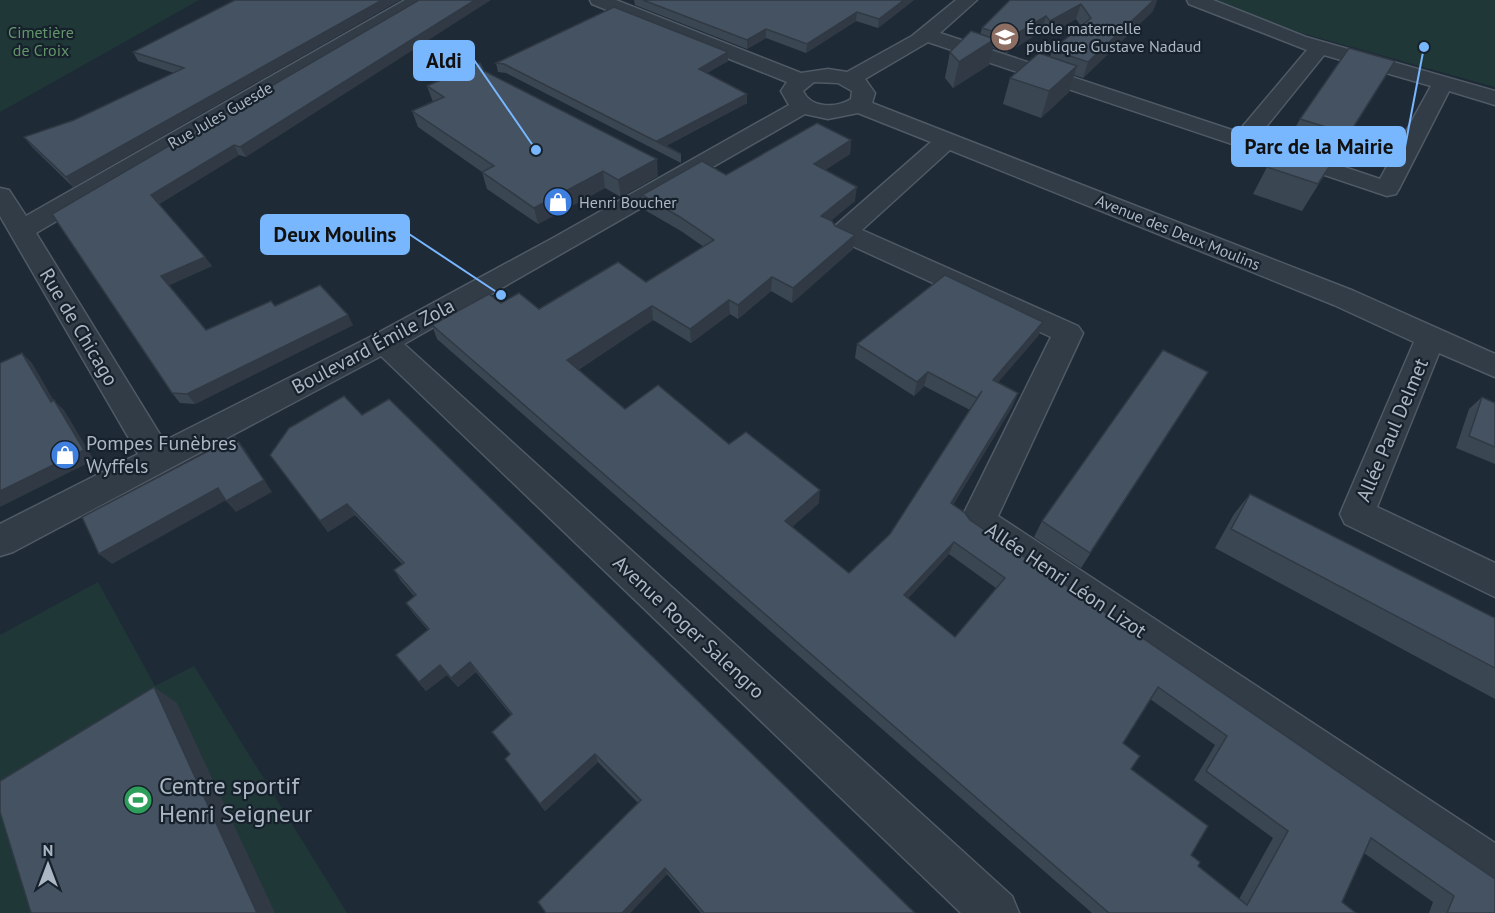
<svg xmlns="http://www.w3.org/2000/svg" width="1495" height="913" font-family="'PT Sans',sans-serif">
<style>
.green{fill:#203738}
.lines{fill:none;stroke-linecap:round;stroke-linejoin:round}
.minor-casing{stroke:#4f5a66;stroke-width:3}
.minor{fill:#323c47;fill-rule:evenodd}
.wall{fill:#3a4753;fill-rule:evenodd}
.shaded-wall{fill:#303944}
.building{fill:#445261;stroke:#303944;stroke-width:1.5;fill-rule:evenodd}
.labels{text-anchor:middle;stroke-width:4.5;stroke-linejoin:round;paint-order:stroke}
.far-poi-label{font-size:16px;fill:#abb7c5;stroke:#17212b;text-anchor:start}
.far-park-label{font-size:16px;fill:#62956a;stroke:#17212b}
.far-street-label{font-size:16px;fill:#abb7c5;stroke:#17212b}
.street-label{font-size:20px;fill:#abb7c5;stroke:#17212b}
.poi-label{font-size:20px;fill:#abb7c5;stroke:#17212b;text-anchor:start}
.near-poi-label{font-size:24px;fill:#abb7c5;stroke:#17212b;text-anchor:start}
.leader{fill:none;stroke:#78b6fd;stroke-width:2}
.callout-dot{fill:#78b6fd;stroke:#17212b;stroke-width:2}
.callout{fill:#78b6fd;stroke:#78b6fd;stroke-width:2}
.callout-label{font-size:21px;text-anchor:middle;font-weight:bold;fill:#111}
</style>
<rect width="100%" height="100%" fill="#1e2b37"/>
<!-- green -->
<g class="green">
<path d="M0,0H199L0,112Z"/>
<path d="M1212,0H1495V87L1298,32Z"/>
<path d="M98,582L155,686L194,666L347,913H0V635Z"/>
</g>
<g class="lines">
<!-- minor casing -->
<g class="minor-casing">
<path id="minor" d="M405,0H428L426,4L36,233L164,441L374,335L553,238L789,105L781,91L787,82L592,4L590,0H616L801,73L828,69L847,72L912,36L956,0H977L940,33L1238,132L1307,50L1189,4L1187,0H1213L1306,37L1495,91V105L1449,91L1399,189L1396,194L1387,196L928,42L865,79L875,93L872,103L1354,291L1495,354V377L1439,353L1377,507L1495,563V597L1345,524L1340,514L1414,342L1334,305L950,150L862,230L1078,326L1083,333L998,516L1495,843V893L1479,886L966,531L960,521L1051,337L835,238L831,232L835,226L931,142L858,113L828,119L805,114L404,344L1012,896L1019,913H961L381,356L13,552L0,556V524L138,454L0,216V188L9,190L26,216ZM1324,55L1431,86L1380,179L1257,138ZM814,82L838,83L852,91L851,99C837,108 811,109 803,91Z"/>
</g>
<!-- minor -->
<use href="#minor" class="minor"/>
</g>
<!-- wall -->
<g class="wall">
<path d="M235,0H400L73,187L32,147L24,137L74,120L174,73L138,61L133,52Z"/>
<path d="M419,0L246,157L239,155L159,204L212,266L169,285L206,330L275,306L353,325L195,404L180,403L172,393L52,214Z"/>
<path d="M634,0H914L878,28L856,21L806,53L766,38L747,49L635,5Z"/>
<path d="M1010,0H1157L1153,11L1083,78L1074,75L1069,92L1041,118L1003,104L1010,78L1050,57L1052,50L1081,26L1076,19L1046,36L1042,31L1007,53L993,48L989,65L953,88L945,78L950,52L980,35L982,28Z"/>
<path d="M728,61L707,73L747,103L666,146L681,154V163L506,73L498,72L496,63Z"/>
<path d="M1395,61L1302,211L1253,194L1267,167L1291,135L1300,119Z"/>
<path d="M484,71L658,176L621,197L605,188L538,224L487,189L482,172L418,127L412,111L433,102L427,86Z"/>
<path d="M851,140L850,154L825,170L855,201L831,220L853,249L792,303L771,291L738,319L730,314L691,343L653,320L578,370L625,409L729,444L819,503L792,527L849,573L890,534L970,410L924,386L914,396L855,358L857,344L1043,322L1038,336L998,382L1018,393L1012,407L953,505L970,520L1495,913H1429L1433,902L1364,853L1342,902L1356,913H1092L437,339L432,325L501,303L539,309L646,282L704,247L681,231L643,209L642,195L726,175ZM949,554L996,588L955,637L908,598ZM1150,699L1215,745L1194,780L1273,838L1239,899L1198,866L1131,769L1123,743Z"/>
<path d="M1208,372L1081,568L1034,537L1042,521Z"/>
<path d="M1482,397L1495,403V464L1456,448L1469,409Z"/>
<path d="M362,415L915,913H701L667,874L630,913H546L638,803L598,762L545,811L505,759L510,755L492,732L511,715L476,672L458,687L447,675L426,691L396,655L428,630L413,613L406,603L414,596L401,581L394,570L402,564L355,515L328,532L270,455Z"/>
<path d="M1250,494L1495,618V699L1215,548L1234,514Z"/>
</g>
<!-- shaded-wall -->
<g class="shaded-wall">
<path d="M382,0H400L73,187L66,177Z"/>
<path d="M475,0H491L246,157L240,147Z"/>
<path d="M904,0H914L878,28L879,19Z"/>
<path d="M1154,0H1157L1153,11L1083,78L1088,62Z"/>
<path d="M1081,4L1076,19L1046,36L1050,21Z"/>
<path d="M857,12L856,21L806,53L807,44Z"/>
<path d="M1046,16L1042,31L1007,53L1011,37Z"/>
<path d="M766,29V38L747,49V40Z"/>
<path d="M995,39L989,65L953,88L959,62Z"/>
<path d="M728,52V61L699,78V69Z"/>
<path d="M1077,66L1069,92L1041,118L1049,91Z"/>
<path d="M747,94V103L665,146L657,141Z"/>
<path d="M851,140L850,154L813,178L814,164Z"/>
<path d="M234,145L239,155L158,205L151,195Z"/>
<path d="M657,159L658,176L621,197L618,180Z"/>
<path d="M603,171L605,188L538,224L534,208Z"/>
<path d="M857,187L855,201L820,230L821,216Z"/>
<path d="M855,235L853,249L792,303L793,288Z"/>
<path d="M205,257L212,266L168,286L161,276Z"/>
<path d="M772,277L771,291L738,319V305Z"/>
<path d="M729,300L730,314L691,343L690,329Z"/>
<path d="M652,306L653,320L571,374L567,360Z"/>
<path d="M348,315L353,325L195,404L187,394Z"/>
<path d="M1043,322L1038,336L988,394L993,380Z"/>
<path d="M22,353L32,363L54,401L64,410L94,460L0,507V491L51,402Z"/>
<path d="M928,372L924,386L914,396L917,382Z"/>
<path d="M1018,393L1012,407L946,516L951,503Z"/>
<path d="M235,437L244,448L272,492L236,512L226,501Z"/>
<path d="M218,488L228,499L112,564L99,554Z"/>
<path d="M820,490L819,503L784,534L785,521Z"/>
<path d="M347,504L355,515L328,532L320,521Z"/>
<path d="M954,542L949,554L900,607L904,595Z"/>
<path d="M470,662L476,672L458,687L451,678Z"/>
<path d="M440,665L447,675L426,691L419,682Z"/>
<path d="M154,687L177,703L275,913H257Z"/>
<path d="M595,754L598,762L545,811L540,804Z"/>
<path d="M665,868L667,874L630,913H622Z"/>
</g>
<!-- building -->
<g class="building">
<path d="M235,0H382L66,177L24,137L74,120L184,68L133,52Z"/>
<path d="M419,0H475L240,147L234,145L151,195L205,257L161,276L206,330L271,301L275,306L320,285L348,315L187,394L172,393L52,214Z"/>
<path d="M643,0H904L879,19L857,12L807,44L766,29L747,40Z"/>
<path d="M1010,0H1154L1088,62L1052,50L1091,18L1081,4L1050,21L1046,16L1011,37L982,28Z"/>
<path d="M614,7L728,52L699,69L747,94L657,141L681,154L504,64L496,63Z"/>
<path d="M971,31L995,39L959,62L950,52Z"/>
<path d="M1349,48L1395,61L1349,134L1300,119Z"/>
<path d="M1039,53L1077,66L1049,91L1010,78Z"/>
<path d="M480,63L484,71L657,159L618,180L603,171L534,208L482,172L494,166L412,111L444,97L427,86Z"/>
<path d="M817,123L851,140L814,164L857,187L821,216L832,221L835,226L855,235L793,288L772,277L738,305L729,300L690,329L652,306L567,360L625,409L658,385L729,444L746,432L820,490L785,521L849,573L890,534L982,391L977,398L928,372L917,382L857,344L945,275L1043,322L993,380L1018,393L951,503L965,513L970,520L1495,879V913H1447L1454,896L1371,838L1342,902L1356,913H1109L432,325L489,294L501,303L519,293L539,309L618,262L646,282L714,240L680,217L642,195L702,161L726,175ZM954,542L1005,578L955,637L904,595ZM1158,687L1227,736L1206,771L1288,831L1247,905L1198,866L1200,862L1191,855L1208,826L1131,769L1140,756L1123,743Z"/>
<path d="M1290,134L1340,150L1318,184L1267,167Z"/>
<path d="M1163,350L1208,372L1090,553L1042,521Z"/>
<path d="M22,353L51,402L54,400L84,450L0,491V363Z"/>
<path d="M344,396L362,415L389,399L915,913H704L665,868L622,913H546L538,902L641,800L595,754L540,804L505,759L510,754L492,732L512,714L470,662L451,678L440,665L419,682L396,655L429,629L406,603L416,595L394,570L404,563L347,504L320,521L270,455L289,428Z"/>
<path d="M1482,397L1495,403V447L1469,436Z"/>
<path d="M235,437L264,480L226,501L218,488L99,554L82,517Z"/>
<path d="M1250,494L1495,618V668L1231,529Z"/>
<path d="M154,687L257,913H31L0,812V781Z"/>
</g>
<!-- icons -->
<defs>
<g id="school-disc" transform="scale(1.5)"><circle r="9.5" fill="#8d6e63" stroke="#17212b"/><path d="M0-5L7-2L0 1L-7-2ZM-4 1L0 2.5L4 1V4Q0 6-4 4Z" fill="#fff"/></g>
<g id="shop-disc" transform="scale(1.5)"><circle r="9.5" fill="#3f7fe0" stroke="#17212b"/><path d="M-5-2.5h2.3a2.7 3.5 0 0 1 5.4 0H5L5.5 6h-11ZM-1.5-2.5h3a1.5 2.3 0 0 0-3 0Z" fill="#fff"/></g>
<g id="stadium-disc" transform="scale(1.5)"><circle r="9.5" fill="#2e9e5b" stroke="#17212b"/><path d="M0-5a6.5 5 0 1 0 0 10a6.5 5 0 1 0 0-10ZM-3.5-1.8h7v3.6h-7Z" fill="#fff"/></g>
</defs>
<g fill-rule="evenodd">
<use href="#school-disc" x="1005" y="37"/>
<use href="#shop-disc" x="558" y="202"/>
<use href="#shop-disc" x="65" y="455"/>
<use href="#stadium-disc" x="138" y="800"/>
</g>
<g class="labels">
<!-- far-poi labels -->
<g class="far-poi-label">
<text x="1026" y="34">École maternelle<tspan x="1026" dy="18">publique Gustave Nadaud</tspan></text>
<text x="579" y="208">Henri Boucher</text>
</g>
<!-- far-park labels -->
<g class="far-park-label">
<text x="41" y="38">Cimetière<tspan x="41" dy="18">de Croix</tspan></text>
</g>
<!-- far-street labels -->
<g class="far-street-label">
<text transform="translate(220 115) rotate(-30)" y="6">Rue Jules Guesde</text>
<text transform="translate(1178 232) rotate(22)" y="6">Avenue des Deux Moulins</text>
</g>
<!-- street labels -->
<g class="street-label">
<text transform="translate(79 327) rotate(59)" y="7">Rue de Chicago</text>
<text transform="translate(373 346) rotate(-28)" y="7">Boulevard Émile Zola</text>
<text transform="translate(1392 430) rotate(-67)" y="7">Allée Paul Delmet</text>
<text transform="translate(1066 580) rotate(34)" y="7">Allée Henri Léon Lizot</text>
<text transform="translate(689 627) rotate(43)" y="7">Avenue Roger Salengro</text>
</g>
<!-- poi labels -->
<g class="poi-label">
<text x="86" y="450">Pompes Funèbres<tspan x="86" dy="23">Wyffels</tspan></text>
</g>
<!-- near-poi labels -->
<g class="near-poi-label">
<text x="159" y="794">Centre sportif<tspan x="159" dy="28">Henri Seigneur</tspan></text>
</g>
</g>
<!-- callouts -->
<path class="leader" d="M536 150L474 60M1424 47L1405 147M501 295L409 234"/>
<g class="callout-dot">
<circle cx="536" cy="150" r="6"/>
<circle cx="1424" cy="47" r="6"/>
<circle cx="501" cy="295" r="6"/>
</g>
<g class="callout">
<rect x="414" y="41" width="60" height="39" rx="6"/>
<rect x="1232" y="127" width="173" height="39" rx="6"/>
<rect x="261" y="215" width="148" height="39" rx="6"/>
</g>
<g class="callout-label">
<text x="444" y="68">Aldi</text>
<text x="1319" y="154">Parc de la Mairie</text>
<text x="335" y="242">Deux Moulins</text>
</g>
<!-- north arrow -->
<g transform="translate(48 865)" stroke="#17212b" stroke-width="4.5" paint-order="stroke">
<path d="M0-4.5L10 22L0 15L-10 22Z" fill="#abb7c5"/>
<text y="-9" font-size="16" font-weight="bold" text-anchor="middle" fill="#abb7c5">N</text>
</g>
</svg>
